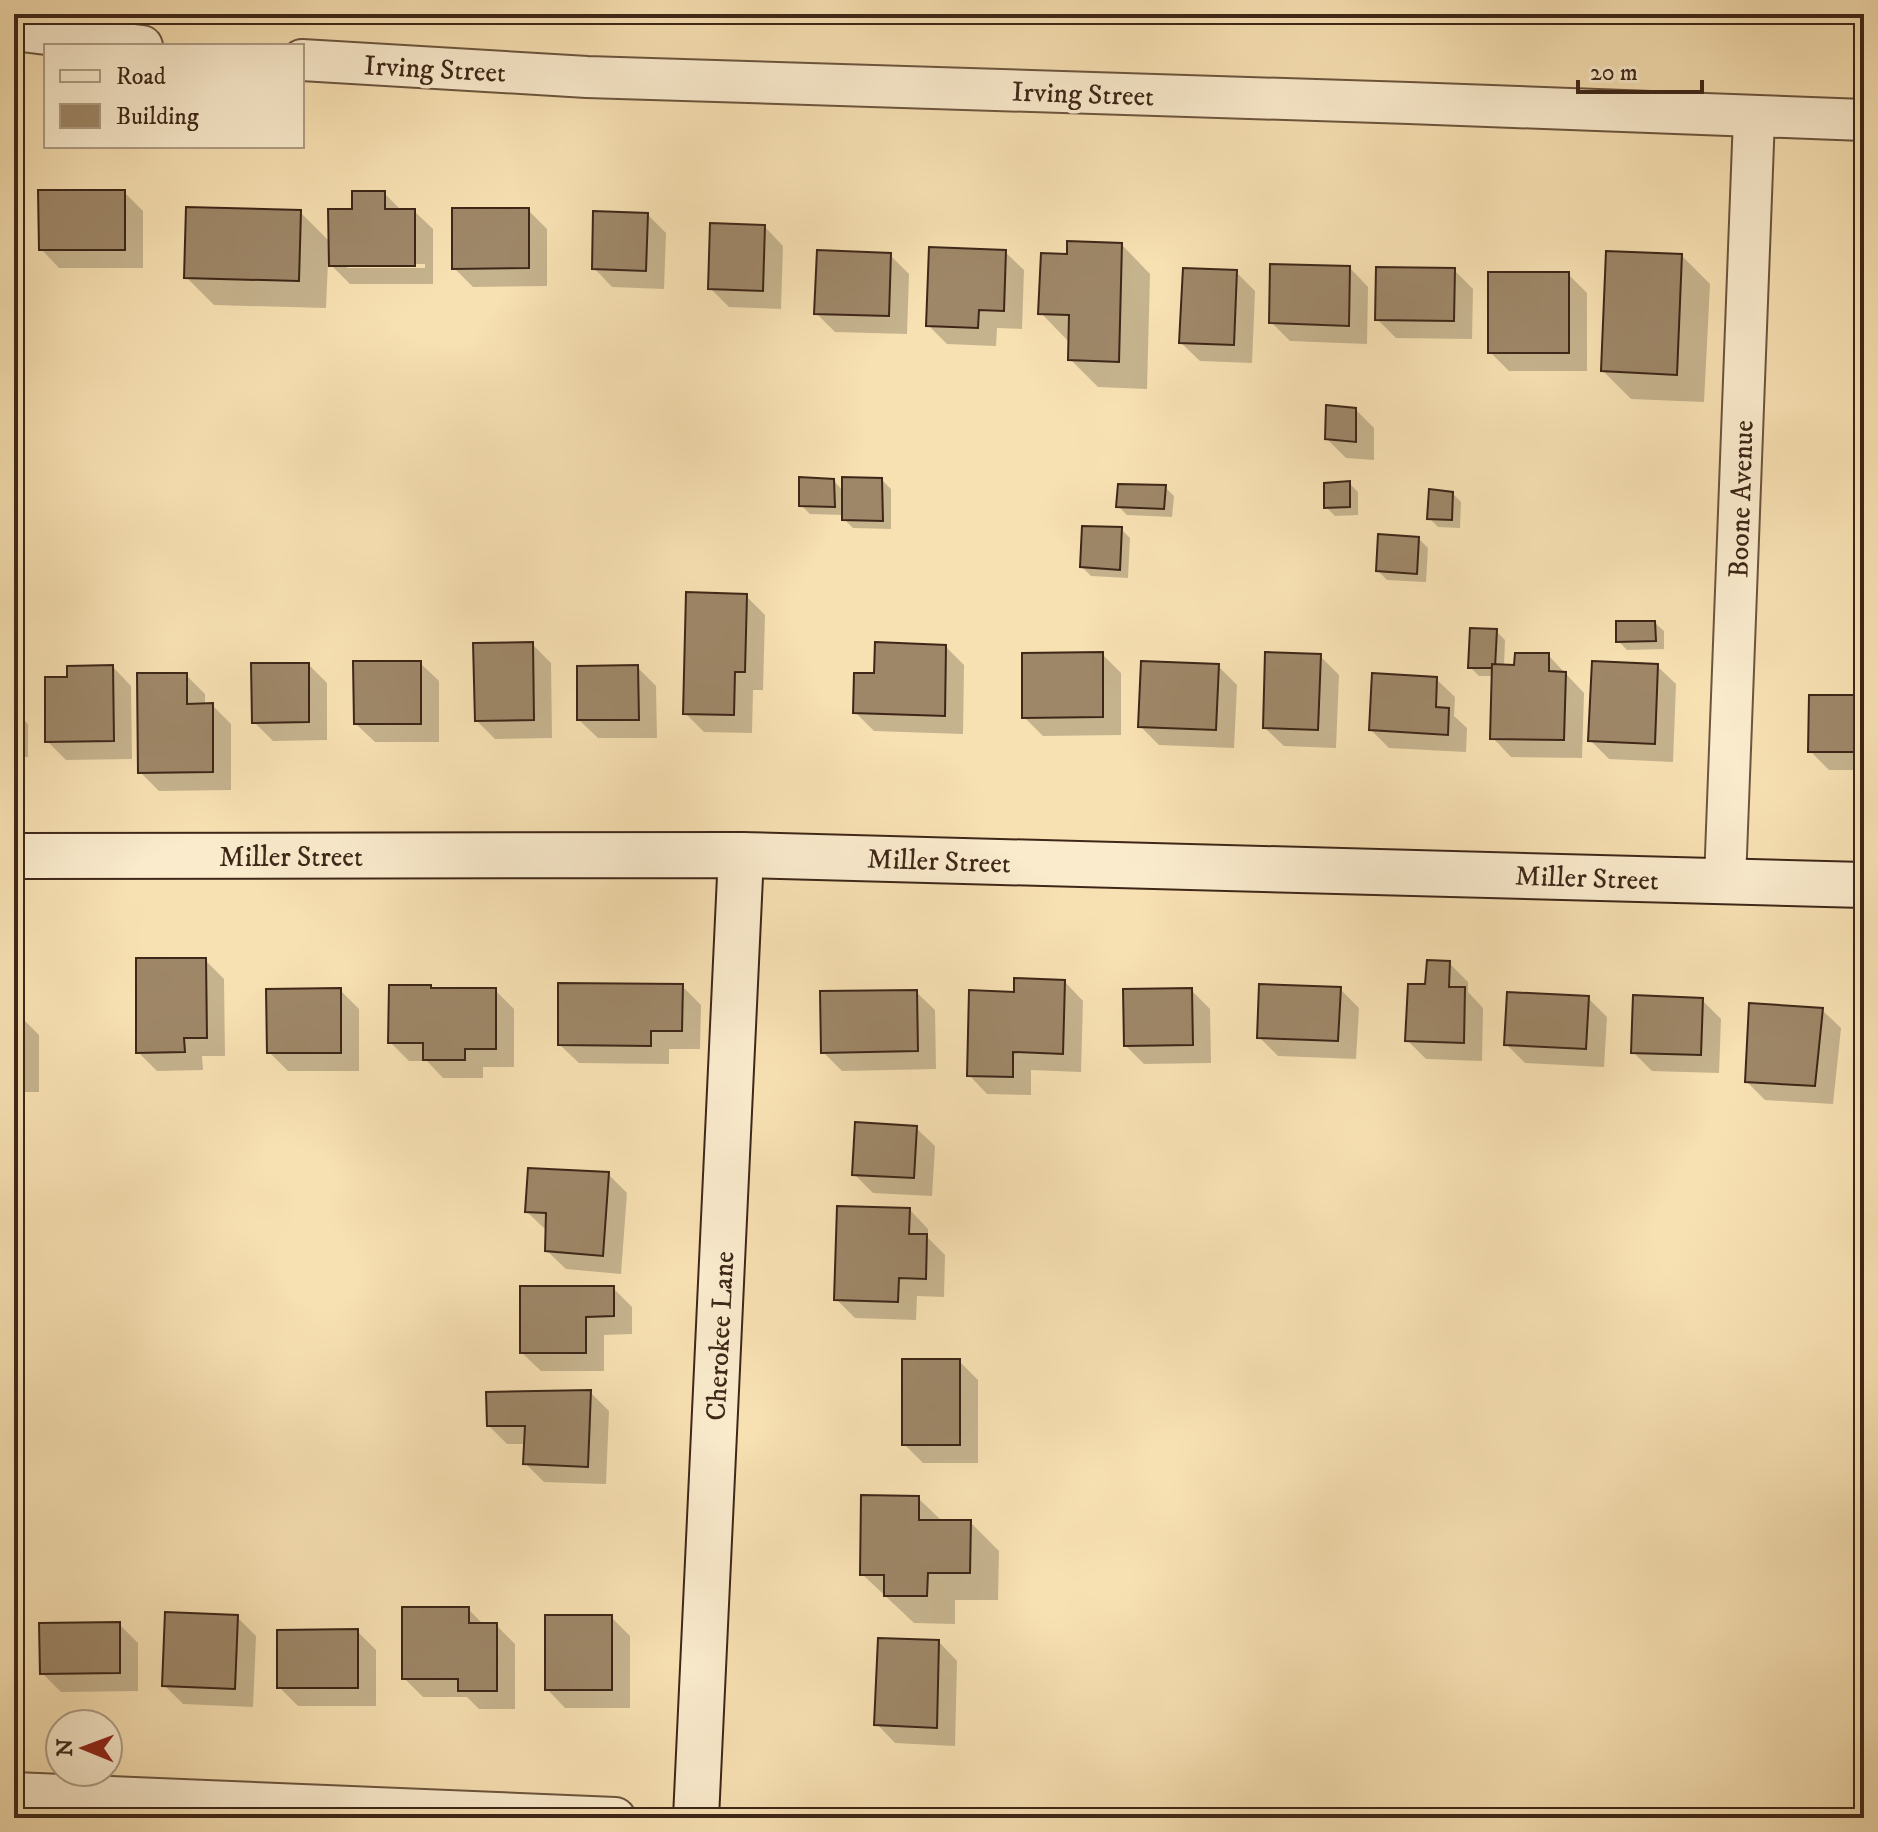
<svg xmlns="http://www.w3.org/2000/svg" width="1878" height="1832" font-family="'IM FELL DW Pica',serif">
<style>
.shadow{fill:#0003;fill-rule:evenodd}
.building{fill:#9e8768;stroke:#3e2718;stroke-width:2}
.lines{fill:none;stroke-linecap:round;stroke-linejoin:round}
.street-casing{stroke:#6c553e;stroke-width:44}
.secondary-casing{stroke:#3e2718;stroke-width:48}
.street{stroke:#faebcd;stroke-width:40}
.secondary{stroke:#faebcd;stroke-width:44}
.labels{text-anchor:middle;stroke-width:7;stroke-linejoin:round;paint-order:stroke}
.street-label{font-size:28px;fill:#3e2718;stroke:#faebcd}
</style>
<rect width="100%" height="100%" fill="#f7e0b2"/>
<filter id="stains"><feTurbulence type="fractalNoise" baseFrequency=".0025" numOctaves="4"/><feColorMatrix values="0 0 0 0 .2 0 0 0 0 .09 0 0 0 0 .02 0 0 0 .5 -.17"/></filter>
<radialGradient id="worn" r=".72"><stop offset=".6" stop-color="#630" stop-opacity="0"/><stop offset="1" stop-color="#630" stop-opacity=".3"/></radialGradient>
<!-- shadow -->
<g class="shadow">
<path d="M1540,14H1605H1568V22H1552Z"/>
<path d="M1622,14H1703V19L1626,18Z"/>
<path d="M124,192L143,211V268H59L41,249Z"/>
<path d="M384,193L402,211H414L433,229V284H350L328,262L326,308L214,305L186,277L300,212L331,243L354,211ZM347,264H425V268H347Z"/>
<path d="M528,210L547,229V286L473,287L454,268Z"/>
<path d="M648,215L666,233L664,289L612,287L594,268Z"/>
<path d="M765,227L783,246L781,309L729,307L710,288Z"/>
<path d="M1122,245L1150,274L1147,389L1098,387L1070,359L1069,342L1041,313L1069,256Z"/>
<path d="M1005,252L1024,270L1022,329L997,328L996,346L947,344L928,325Z"/>
<path d="M890,255L909,274L907,334L835,332L816,313Z"/>
<path d="M1682,256L1710,284L1704,402L1631,399L1603,371Z"/>
<path d="M1350,268L1368,287L1367,344L1290,341L1271,322Z"/>
<path d="M1454,270L1473,289L1472,339L1396,338L1377,319Z"/>
<path d="M1236,272L1255,291L1252,363L1200,361L1181,343Z"/>
<path d="M1568,274L1587,293V371H1509L1490,352Z"/>
<path d="M1355,409L1374,428V460L1346,458L1327,439Z"/>
<path d="M833,480L844,492L882,480L891,489V529L853,528L844,519V515L810,514L801,505Z"/>
<path d="M1349,483L1358,492V515L1335,516L1326,507Z"/>
<path d="M1165,487L1174,496L1172,517L1127,515L1118,506Z"/>
<path d="M1452,493L1461,502L1460,528L1438,527L1429,518Z"/>
<path d="M1121,529L1130,538L1128,578L1091,576L1082,567Z"/>
<path d="M1419,539L1428,548L1426,582L1387,580L1378,571Z"/>
<path d="M746,596L765,615L763,690H753L752,733L704,732L685,713Z"/>
<path d="M1655,623L1664,631V649L1627,650L1618,641Z"/>
<path d="M1496,631L1505,640L1504,666L1516,667L1548,655L1584,693L1582,758L1511,757L1493,738L1494,676H1479L1470,667Z"/>
<path d="M532,644L551,663L552,738L495,739L477,721Z"/>
<path d="M946,647L964,665L963,734L874,731L855,712L875,675Z"/>
<path d="M1102,654L1121,673V735L1043,736L1024,717Z"/>
<path d="M1320,656L1339,675L1336,748L1284,746L1265,728Z"/>
<path d="M420,663L439,681V742H375L356,724Z"/>
<path d="M309,665L327,683V740L273,741L254,722Z"/>
<path d="M1218,666L1237,685L1234,748L1159,745L1140,726Z"/>
<path d="M1657,666L1676,684L1673,762L1609,759L1590,740Z"/>
<path d="M113,667L131,686L132,759L66,760L47,741L69,679Z"/>
<path d="M637,667L656,686L657,738H598L579,720Z"/>
<path d="M186,675L205,694V705H212L231,724V790L159,791L140,772Z"/>
<path d="M1436,679L1455,697L1454,716L1467,728L1466,752L1389,748L1371,730Z"/>
<path d="M1864,697V770H1829L1810,751Z"/>
<path d="M14,710L28,724V757H14Z"/>
<path d="M205,960L224,979L225,1056H202L203,1070L157,1071L138,1052Z"/>
<path d="M1449,963L1468,982V992L1483,1008L1482,1061L1426,1059L1407,1040L1427,986Z"/>
<path d="M1065,982L1083,1001L1081,1072L1031,1070V1095L987,1094L969,1075L1015,994Z"/>
<path d="M682,986L701,1005L700,1049H669V1064L579,1063L560,1045Z"/>
<path d="M1340,989L1359,1008L1356,1059L1278,1056L1259,1037Z"/>
<path d="M340,990L359,1009V1071H288L269,1052Z"/>
<path d="M433,990H495L514,1009V1067H483V1078H443L427,1061H409L390,1042Z"/>
<path d="M1191,990L1210,1009L1211,1063L1144,1064L1126,1046Z"/>
<path d="M916,992L935,1010L936,1069L842,1071L823,1052Z"/>
<path d="M1588,998L1607,1017L1604,1067L1525,1063L1506,1044Z"/>
<path d="M1702,1000L1721,1019L1719,1073L1652,1071L1633,1052Z"/>
<path d="M1822,1010L1841,1028L1833,1104L1765,1100L1747,1082Z"/>
<path d="M14,1016H20L39,1035V1092H14Z"/>
<path d="M916,1128L935,1146L932,1196L873,1193L854,1174Z"/>
<path d="M608,1174L627,1193L621,1274L566,1269L547,1251L546,1230L527,1212Z"/>
<path d="M910,1210L928,1229V1238L945,1255L944,1297L917,1296L916,1320L855,1318L836,1299Z"/>
<path d="M613,1288L632,1307V1334L604,1335V1371H541L522,1353Z"/>
<path d="M959,1361L978,1380V1463H923L904,1444Z"/>
<path d="M590,1392L609,1411L606,1484L544,1482L525,1463L526,1444H507L488,1425Z"/>
<path d="M918,1498L943,1522H970L999,1551L998,1600H955V1624L914,1623L862,1574Z"/>
<path d="M468,1609L484,1625H496L515,1644V1709H479L467,1697H423L404,1678Z"/>
<path d="M237,1617L256,1636L253,1707L183,1704L164,1685Z"/>
<path d="M611,1617L630,1636V1708H565L547,1689Z"/>
<path d="M119,1624L138,1643V1691L61,1692L42,1673Z"/>
<path d="M357,1631L376,1650V1706H298L279,1687Z"/>
<path d="M939,1642L957,1661L955,1746L895,1743L877,1724Z"/>
</g>
<!-- building -->
<g class="building">
<path d="M38,190H125V250H39Z"/>
<path d="M352,191H385V209H415V266H329L328,209H352Z"/>
<path d="M186,207L301,210L299,281L184,278Z"/>
<path d="M452,208H529V268L452,269Z"/>
<path d="M593,211L648,213L646,271L592,269Z"/>
<path d="M710,223L765,225L763,291L708,289Z"/>
<path d="M1067,241L1122,243L1119,362L1068,360L1069,315L1038,314L1041,253L1067,254Z"/>
<path d="M929,247L1006,250L1004,311L979,310L978,328L926,326Z"/>
<path d="M817,250L891,253L889,316L814,314Z"/>
<path d="M1606,251L1682,254L1677,375L1601,371Z"/>
<path d="M1270,264L1350,266L1349,326L1269,323Z"/>
<path d="M1376,267L1455,268L1454,321L1375,320Z"/>
<path d="M1183,268L1237,270L1234,345L1179,343Z"/>
<rect x="1488" y="272" width="81" height="81"/>
<path d="M1326,405L1356,408V442L1325,439Z"/>
<path d="M799,477L834,479L835,507L799,506Z"/>
<path d="M842,477L882,478L883,521L842,520Z"/>
<path d="M1350,481V507L1324,508V483Z"/>
<path d="M1118,484L1166,485L1164,509L1116,507Z"/>
<path d="M1429,489L1453,492L1452,520L1427,519Z"/>
<path d="M1082,526L1122,527L1120,570L1080,567Z"/>
<path d="M1378,534L1419,537L1417,574L1376,571Z"/>
<path d="M686,592L747,594L745,672H735L734,715L683,714Z"/>
<path d="M1616,621H1655L1656,641L1616,642Z"/>
<path d="M1470,628L1497,629L1495,668H1468Z"/>
<path d="M533,642L534,720L475,721L473,643Z"/>
<path d="M875,642L946,645L945,716L853,713L854,673H874Z"/>
<path d="M1103,652V717L1022,718V653Z"/>
<path d="M1265,652L1321,654L1318,730L1263,728Z"/>
<path d="M1515,653H1549V671L1566,672L1564,740L1490,739L1492,664L1514,665Z"/>
<path d="M353,661H421V724H354Z"/>
<path d="M1141,661L1219,664L1216,730L1138,727Z"/>
<path d="M1592,661L1658,664L1655,744L1588,741Z"/>
<path d="M251,663H309V722L252,723Z"/>
<path d="M113,665L114,741L45,742V677H67V666Z"/>
<path d="M638,665L639,720H577V666Z"/>
<path d="M137,673H187V704L213,703V772L138,773Z"/>
<path d="M1372,673L1437,677L1436,707L1449,708L1448,735L1369,730Z"/>
<path d="M1809,695H1864V752H1808Z"/>
<path d="M136,958H206L207,1038H184L185,1052L136,1053Z"/>
<path d="M1427,960L1450,961L1449,987H1465L1464,1043L1405,1041L1408,984H1425Z"/>
<path d="M1014,978L1065,980L1063,1054L1013,1052V1077L967,1076L969,990L1014,992Z"/>
<path d="M558,983L683,984L682,1031H651V1046L558,1045Z"/>
<path d="M1259,984L1341,987L1338,1041L1257,1038Z"/>
<path d="M389,985H431V988H496V1049H465V1060H423V1043H388Z"/>
<path d="M341,988V1053H267L266,989Z"/>
<path d="M1192,988L1193,1045L1124,1046L1123,989Z"/>
<path d="M917,990L918,1051L821,1053L820,991Z"/>
<path d="M1507,992L1589,996L1586,1049L1504,1045Z"/>
<path d="M1633,995L1703,998L1701,1055L1631,1053Z"/>
<path d="M1749,1003L1823,1008L1815,1086L1745,1082Z"/>
<rect x="14" y="1014" width="7" height="60"/>
<path d="M855,1122L917,1126L914,1178L852,1175Z"/>
<path d="M528,1168L609,1172L603,1256L545,1251L546,1213L525,1212Z"/>
<path d="M837,1206L910,1208L909,1234H927L926,1279L899,1278L898,1302L834,1300Z"/>
<path d="M520,1286H614V1316L586,1317V1353H520Z"/>
<rect x="902" y="1359" width="58" height="86"/>
<path d="M591,1390L588,1467L523,1464L525,1426H487L486,1392Z"/>
<path d="M861,1495L919,1496V1520H971L970,1573H928L927,1596H884V1575H860Z"/>
<path d="M402,1607H469V1623H497V1691H458V1679H402Z"/>
<path d="M165,1612L238,1615L235,1689L162,1686Z"/>
<rect x="545" y="1615" width="67" height="75"/>
<path d="M120,1622V1673L40,1674L39,1623Z"/>
<path d="M358,1629V1688H277V1630Z"/>
<path d="M878,1638L939,1640L937,1728L874,1725Z"/>
</g>
<g class="lines">
<!-- street casing -->
<g class="street-casing">
<g id="street">
<path d="M14,30L142,46"/>
<path d="M302,60L587,77L1409,103L1864,120"/>
<path d="M1725,881L1754,117"/>
<path d="M14,1793L615,1818"/>
</g>
</g>
<!-- secondary casing -->
<g class="secondary-casing">
<g id="secondary">
<path d="M14,856L741,855L1864,885"/>
<path d="M696,1818L741,855"/>
</g>
</g>
<!-- street -->
<use href="#street" class="street"/>
<!-- secondary -->
<use href="#secondary" class="secondary"/>
</g>
<g class="labels">
<!-- street labels -->
<g class="street-label">
<text transform="translate(435 68) rotate(3)" y="10">Irving Street</text>
<text transform="translate(1083 93) rotate(2)" y="10">Irving Street</text>
<text transform="translate(1740 499) rotate(-88)" y="10">Boone Avenue</text>
<text x="291" y="866">Miller Street</text>
<text transform="translate(939 860) rotate(2)" y="10">Miller Street</text>
<text transform="translate(1587 877) rotate(2)" y="10">Miller Street</text>
<text transform="translate(719 1336) rotate(-87)" y="10">Cherokee Lane</text>
</g>
</g>
<!-- margin -->
<rect width="1878" height="1832" fill="none" stroke="#f7e0b2" stroke-width="48"/>
<rect x="16" y="16" width="1846" height="1800" fill="none" stroke="#3e2718" stroke-width="4"/>
<rect x="24" y="24" width="1830" height="1784" fill="none" stroke="#3e2718" stroke-width="2"/>
<!-- legend -->
<rect x="44" y="44" width="260" height="104" fill="#faebcd" stroke="#af9d85" stroke-width="2"/>
<rect x="60" y="70" width="40" height="12" fill="#faebcd" stroke="#af9d85" stroke-width="2"/>
<text x="116" y="84" font-size="24" fill="#3e2718">Road</text>
<rect x="60" y="104" width="40" height="24" fill="#9e8768" stroke="#af9d85" stroke-width="2"/>
<text x="116" y="124" font-size="24" fill="#3e2718">Building</text>
<!-- north arrow -->
<g transform="translate(84 1748) rotate(271)"><circle r="38" fill="#faebcd" stroke="#af9d85" stroke-width="2"/>
<path d="M0-6L14 30L0 20L-14 30Z" fill="#8f2418"/>
<text y="-12" font-size="22" font-weight="bold" text-anchor="middle" fill="#3e2718">N</text>
</g>
<!-- scale -->
<path d="M1578 80v12h124v-12" fill="none" stroke="#3e2718" stroke-width="4"/>
<text x="1590" y="80" font-size="24" fill="#3e2718" stroke="#faebcd" stroke-width="6" paint-order="stroke">20 m</text>
<rect width="100%" height="100%" filter="url(#stains)"/>
<rect width="100%" height="100%" fill="url(#worn)"/>
</svg>
